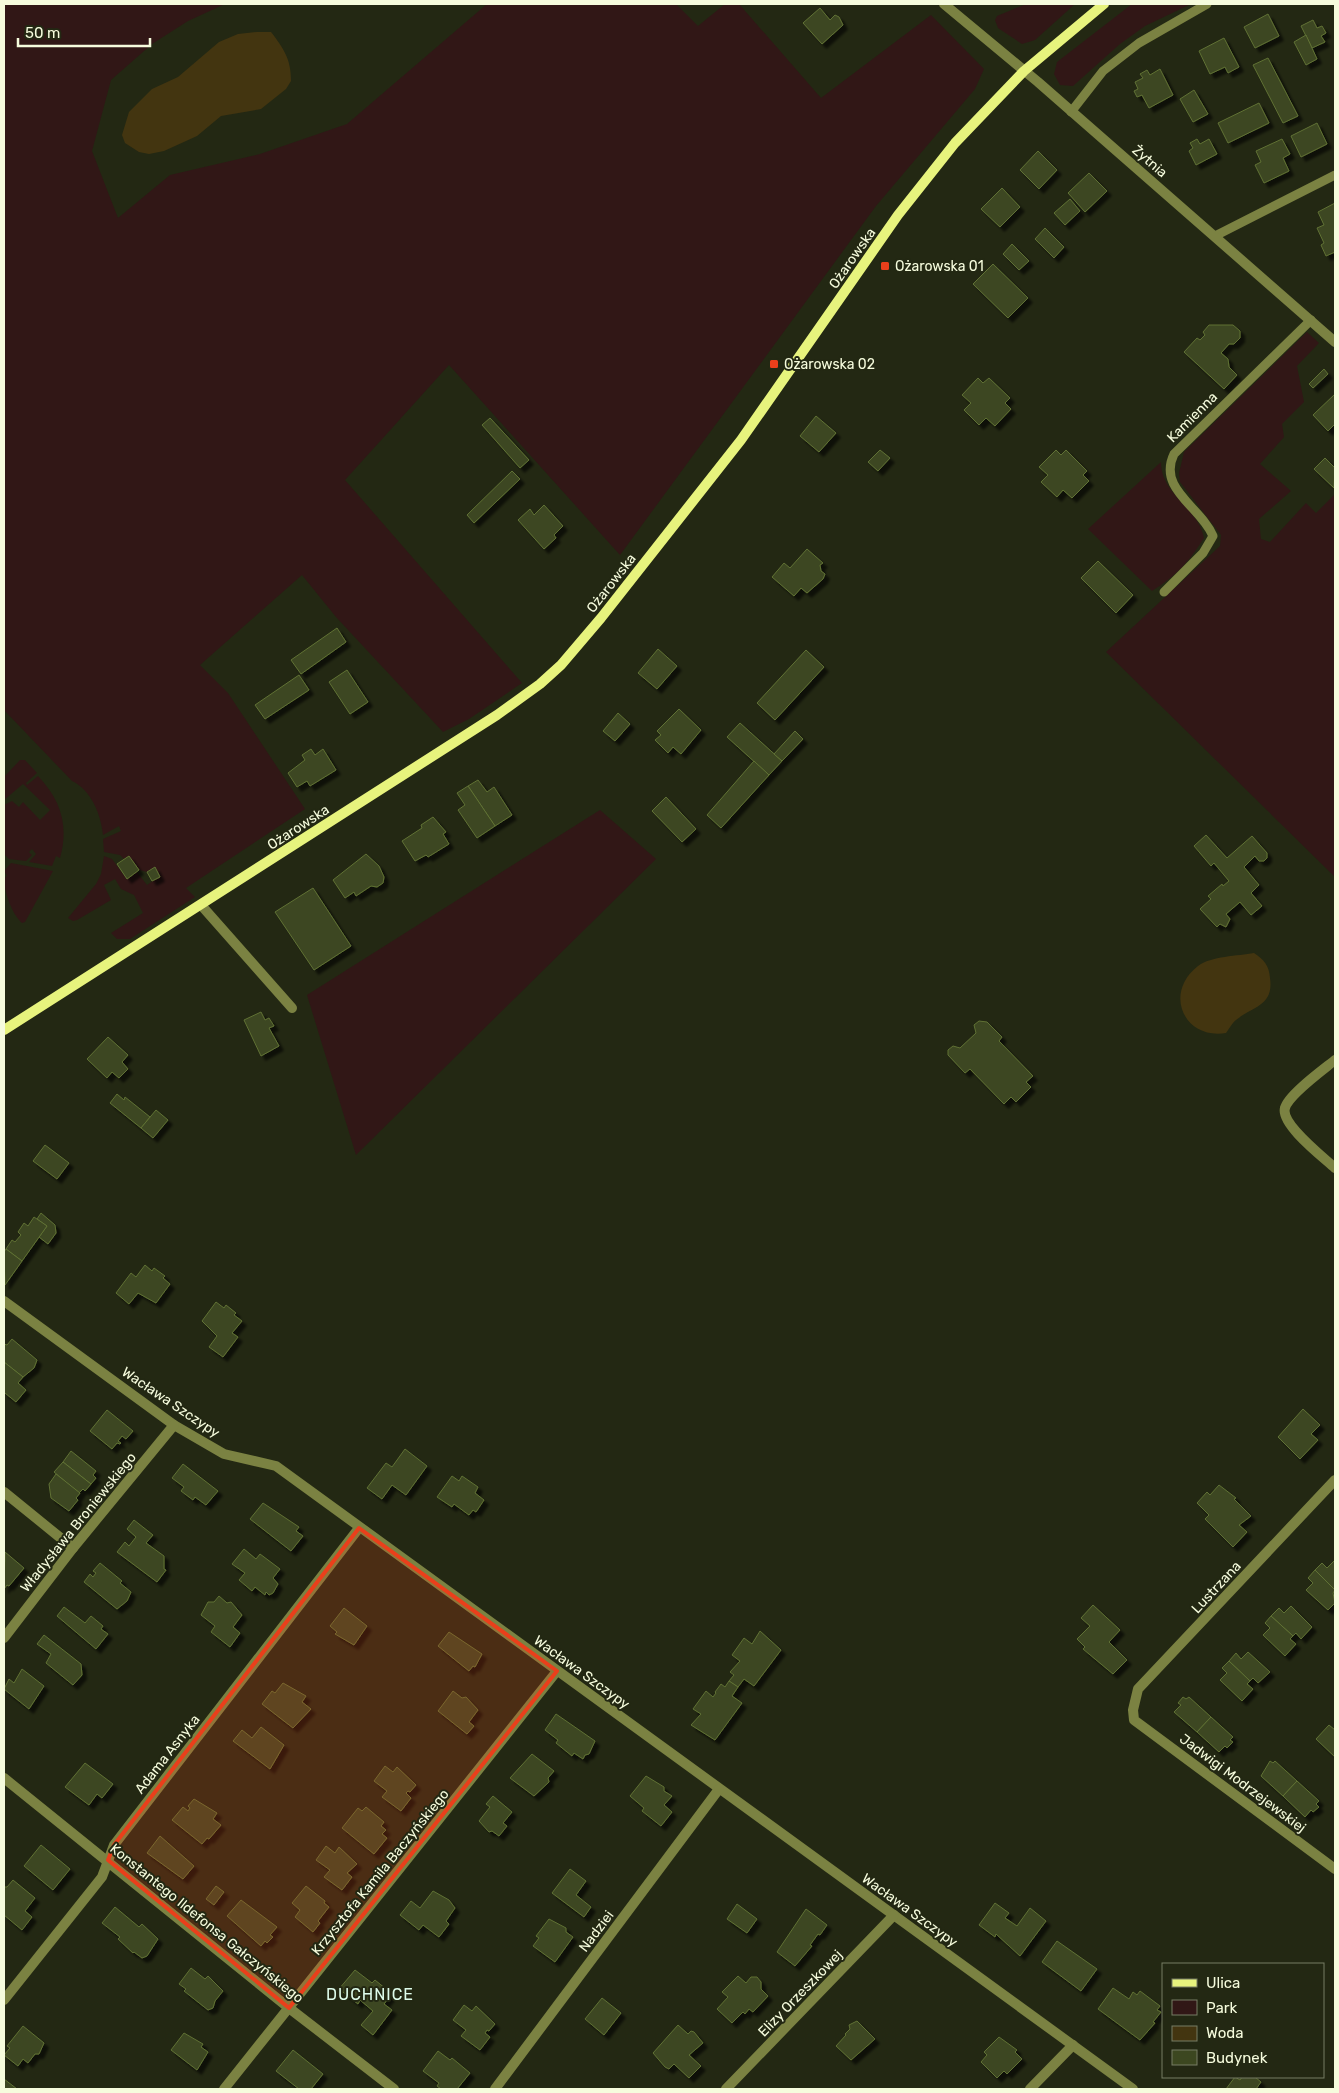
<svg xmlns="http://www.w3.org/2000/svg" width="1339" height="2093" font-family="Rubik,sans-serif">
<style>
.green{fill:#311716}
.water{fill:#433510}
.building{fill:#3c4720;stroke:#607135;filter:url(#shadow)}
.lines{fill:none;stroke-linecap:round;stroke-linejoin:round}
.lane{stroke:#7b8242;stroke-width:9}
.street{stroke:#7b8242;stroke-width:10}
.secondary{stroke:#e7f37d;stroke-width:10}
.marked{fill:#ea3f1b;fill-opacity:0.2;stroke:#ea3f1b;stroke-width:4;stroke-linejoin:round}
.poi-dot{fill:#ea3f1b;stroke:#232813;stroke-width:2}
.labels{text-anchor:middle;stroke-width:4;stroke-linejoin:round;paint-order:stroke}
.street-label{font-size:14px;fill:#f6fcdd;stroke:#232813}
.poi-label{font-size:14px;fill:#f6fcdd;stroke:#232813;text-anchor:start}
.quarter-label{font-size:16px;letter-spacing:1px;fill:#defceb;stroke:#232813}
</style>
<defs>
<filter id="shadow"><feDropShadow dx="4.5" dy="4.5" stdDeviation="1" flood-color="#0009"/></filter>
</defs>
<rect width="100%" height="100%" fill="#232813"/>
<!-- green -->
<g class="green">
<path d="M4,4H225L188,21L152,44L111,80L92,151L118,218L170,175L260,154L347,124L487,4H676L698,26L725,4H739L821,98L931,15L984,69L975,89L876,206L620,555L449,365L345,480L522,683L469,719L443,732L336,617L302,575L200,665L228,693L305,809L186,888L195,897L130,939H117L111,933L143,913L134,895L121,889L115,879L104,885L111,900L77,920L73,921L68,918L96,884L101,874L104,856L112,859L127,879L137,872L147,885L160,876L155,867L147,872L139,870L129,856L124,859L120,855L104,852L103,839L121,831L119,826L103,835C101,814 91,790 72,781L4,710Z"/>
<path d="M1026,4H1075L1035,40L1022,44L998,28L995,20L997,16Z"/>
<path d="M1132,4H1191L1145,26L1120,44L1073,86L1060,85L1054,74L1057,62Z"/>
<path d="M1307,332L1319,343L1297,366L1304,402L1282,424L1284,437L1260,464L1291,491L1259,519L1261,539L1270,542L1306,503L1316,513L1335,494V877L1106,652L1220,546L1221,535L1180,482L1179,473L1184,452Z"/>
<path d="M1161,462C1161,495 1198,507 1204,538C1188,563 1177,575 1152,591L1088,529Z"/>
<path d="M20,760H25L37,773L26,783L27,785L38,776C61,800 69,826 60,858L56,856L52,866L29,862L36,854L32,849L29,852L32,855L26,861L9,859L4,854V805L12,801L19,807L23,802L40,820L50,810L23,784L4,800V777Z"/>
<path d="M600,810L656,859L356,1155L307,995Z"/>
<path d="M11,863L53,871L25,922L22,923C12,914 4,892 4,878L7,876L4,871Z"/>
</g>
<!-- water -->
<g class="water">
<path d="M257,32H271C284,49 291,59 291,81L286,89L261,109L221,116L197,136L164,151L149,154L139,152L125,143L122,135L129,112L152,89L178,77L219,42L238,34Z"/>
<path d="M1254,953C1264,960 1269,965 1270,978C1274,1006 1253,1006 1236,1020C1232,1023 1229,1029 1226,1033C1184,1040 1163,993 1198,966C1211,956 1238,956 1254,953Z"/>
</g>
<!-- building -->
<g class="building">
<path d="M820,8L830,20L835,15L839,17L843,25L822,44L803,23Z"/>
<path d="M1268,14L1279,36L1255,48L1244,27Z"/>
<path d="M1313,20L1317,28L1322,26L1326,33L1321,36L1325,42L1312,48L1301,26Z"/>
<path d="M1306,35L1317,59L1306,65L1294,42Z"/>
<path d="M1224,38L1239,67L1228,73L1225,67L1210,74L1199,51Z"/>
<path d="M1268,58L1298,116L1283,123L1253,65Z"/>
<path d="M1160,69L1173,95L1149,108L1142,95L1137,97L1134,91L1138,89L1135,82L1143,78L1140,74L1147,70L1150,75Z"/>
<path d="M1194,90L1208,114L1193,122L1180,99Z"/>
<path d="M1259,103L1269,123L1228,143L1218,123Z"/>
<path d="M1317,123L1327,144L1301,157L1291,136Z"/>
<path d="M1197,139L1200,144L1209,139L1217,154L1196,165L1189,151L1193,148L1190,143Z"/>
<path d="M1282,139L1290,154L1283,158L1289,171L1264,183L1255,165L1261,162L1256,151Z"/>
<path d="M1038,151L1057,170L1039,189L1020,170Z"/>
<path d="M1089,173L1107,191L1085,212L1068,193Z"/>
<path d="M1002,188L1020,207L1000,227L981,209Z"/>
<path d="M1070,199L1080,211L1065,225L1054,213Z"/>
<path d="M1335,203V252L1326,256L1321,245L1324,243L1317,228L1324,225L1318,212Z"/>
<path d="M1045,228L1064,247L1054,258L1035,239Z"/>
<path d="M1012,244L1029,261L1019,270L1003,254Z"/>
<path d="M993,264L1028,298L1008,318L973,284Z"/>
<path d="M1209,325H1233L1240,331V338L1234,344H1229L1221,353L1228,359L1229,367L1237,375L1224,389L1184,352L1197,338L1200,340L1205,335L1203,332Z"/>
<path d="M1324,369L1328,374L1313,388L1309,384Z"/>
<path d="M978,378L983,383L989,378L1010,398L1005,403L1011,409L995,426L986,418L979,425L964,410L971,403L962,395Z"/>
<path d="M1335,394V424L1328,431L1313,415Z"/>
<path d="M816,416L836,433L819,452L800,436Z"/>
<path d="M490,418L529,460L520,468L482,425Z"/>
<path d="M880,450L890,458L878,471L868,462Z"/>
<path d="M1056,450L1061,455L1066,450L1087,471L1083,475L1089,481L1072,498L1063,490L1057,497L1041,482L1048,475L1039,467Z"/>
<path d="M1325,458L1335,468L1334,488L1314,469Z"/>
<path d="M512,471L520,479L474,523L467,515Z"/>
<path d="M544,505L563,526L554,535L556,538L544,549L518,520L530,509L534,515Z"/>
<path d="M807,549L823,563L820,565L821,571L825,574L823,579L807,593L801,588L794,596L772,577L784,563L790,568Z"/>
<path d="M1098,561L1133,595L1116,613L1081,578Z"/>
<path d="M337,628L346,642L301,674L291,660Z"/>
<path d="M658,649L677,666L657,689L638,673Z"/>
<path d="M806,650L824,667L775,720L757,703Z"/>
<path d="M347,670L368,702L350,714L329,682Z"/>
<path d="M299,675L309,690L265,719L255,705Z"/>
<path d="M679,709L701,730L681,754L673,747L668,753L655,740L661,735L657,731Z"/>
<path d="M618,713L630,724L615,741L603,731Z"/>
<path d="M740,723L782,761L769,775L727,737Z"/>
<path d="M795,731L803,739L782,761L774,754Z"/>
<path d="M311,749L315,755L323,749L336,770L310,786L307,781L297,787L288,773L305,760L302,755Z"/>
<path d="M754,761L769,775L721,828L707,815Z"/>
<path d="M478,780L487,792L494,787L512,815L495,826L468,786Z"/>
<path d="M468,786L495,826L477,838L458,810L465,805L457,793Z"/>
<path d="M666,797L696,829L682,842L652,811Z"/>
<path d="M433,817L446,832L443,834L449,844L428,857L426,855L415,861L402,841L422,828L421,825Z"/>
<path d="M1206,835L1227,858L1252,836L1267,853V858L1264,861H1259L1255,856L1244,867L1259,885L1251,893L1262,906L1251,915L1240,902L1226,914L1230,919L1226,927L1220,924L1217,927L1200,909L1211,899L1208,896L1222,884L1223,886L1229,881L1214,863L1211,866L1194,846Z"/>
<path d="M366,854L379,866L384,877L383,883L377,887L371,886L356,896L354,892L345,898L333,880Z"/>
<path d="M129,856L139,870L127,879L117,864Z"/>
<path d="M155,867L160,877L152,881L147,872Z"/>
<path d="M313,888L351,946L314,970L275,912Z"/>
<path d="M261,1012L265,1020L269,1018L274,1026L269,1028L279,1046L261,1056L244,1020Z"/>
<path d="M979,1021L987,1022L1002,1037L999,1041L1033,1076L1026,1082L1031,1087L1016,1102L1011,1097L1004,1104L970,1069L965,1073L948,1055V1050L953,1046L960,1048L976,1033L974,1025Z"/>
<path d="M108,1037L128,1055L122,1062L128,1069L119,1078L112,1072L107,1078L87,1059Z"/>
<path d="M117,1094L124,1100L125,1097L150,1117L141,1128L110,1103Z"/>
<path d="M156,1110L168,1120L153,1138L141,1128Z"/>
<path d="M45,1145L69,1163L57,1179L33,1161Z"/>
<path d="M41,1213L55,1225L56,1233L48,1244L39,1237L47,1226L37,1219Z"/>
<path d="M34,1217L47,1226L22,1261L6,1249L12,1240L15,1242L21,1235L18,1232L24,1223L28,1226Z"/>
<path d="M6,1249L22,1261L5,1285L4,1252Z"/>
<path d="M145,1265L152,1271L154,1268L165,1276L163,1278L170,1284L156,1303L138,1293L129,1304L116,1293L131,1273L136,1277Z"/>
<path d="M216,1302L224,1308L226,1305L236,1313L234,1315L242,1321L232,1333L238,1337L223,1357L209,1347L217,1336L202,1321Z"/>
<path d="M12,1339L37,1360L34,1368L23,1377L4,1362V1344L7,1345Z"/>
<path d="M4,1362L23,1377L18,1383L26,1390L16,1402L5,1393L4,1394Z"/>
<path d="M1303,1409L1320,1425L1311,1434L1318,1440L1300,1459L1278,1437Z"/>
<path d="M107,1410L133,1431L126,1439L122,1436L118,1441L121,1443L120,1444L117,1443L112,1449L90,1431Z"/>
<path d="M405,1449L427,1466L406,1495L392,1485L382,1499L367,1488L386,1463L392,1467Z"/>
<path d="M71,1451L96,1471L93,1475L96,1478L91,1484L63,1462Z"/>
<path d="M63,1462L91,1484L85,1491L83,1489L79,1493L54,1472Z"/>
<path d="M183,1464L218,1491L206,1505L195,1497L193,1500L181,1491L184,1487L172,1478Z"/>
<path d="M56,1474L80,1493L76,1498L78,1500L69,1511L51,1498L49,1484Z"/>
<path d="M452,1476L459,1481L462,1476L478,1487L475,1493L484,1500L476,1512L473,1510L469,1515L454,1504L452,1507L437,1497Z"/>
<path d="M1219,1485L1236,1498L1234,1499L1251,1516L1239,1525L1247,1532L1233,1547L1205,1519L1209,1515L1197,1503L1207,1492L1210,1495Z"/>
<path d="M263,1503L299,1527L296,1531L303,1536L291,1551L250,1519Z"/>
<path d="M134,1520L153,1535L146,1543L164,1556V1569L166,1570L157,1582L117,1552L125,1542L129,1546L136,1537L127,1529Z"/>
<path d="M244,1549L256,1559L260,1554L280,1569L273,1578L278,1584L273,1593L269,1595L266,1592L265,1595L255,1587L252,1591L239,1580L245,1573L232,1564Z"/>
<path d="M5,1552L24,1568L9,1586L7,1585L4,1589Z"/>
<path d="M1334,1561L1335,1562V1590L1315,1570L1322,1563L1327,1568Z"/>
<path d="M100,1563L122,1581L120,1583L131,1592L127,1601L117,1609L84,1582L90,1574L93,1577L96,1573L93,1571Z"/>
<path d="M1315,1570L1335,1590L1333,1593L1335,1603L1328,1610L1306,1590L1313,1583L1308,1578Z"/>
<path d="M219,1596L227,1603L231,1602L242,1615L233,1627L240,1633L230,1647L211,1632L215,1626L201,1615L208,1602H214Z"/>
<path d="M1093,1605L1120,1630L1109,1642L1127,1660L1113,1674L1083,1649L1085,1647L1077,1639L1090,1626L1081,1618Z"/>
<path d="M1291,1606L1312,1627L1301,1639L1296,1633L1293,1636L1271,1616L1279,1608L1284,1613Z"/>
<path d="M64,1607L85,1623L91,1616L103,1626L101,1629L108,1634L96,1649L57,1616Z"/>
<path d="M344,1608L367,1626L354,1645L335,1634L337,1632L330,1626Z"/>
<path d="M1271,1616L1293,1636L1290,1639L1296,1644L1285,1656L1263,1635L1270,1628L1265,1623Z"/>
<path d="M760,1631L781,1650L754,1686L744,1679L738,1687L729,1681L734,1675L730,1672L740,1661L732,1655L744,1638L752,1644Z"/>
<path d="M449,1632L482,1654L475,1667L473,1666L469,1671L438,1646Z"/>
<path d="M44,1635L81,1664L82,1675L73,1685L46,1663L51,1654L37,1644Z"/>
<path d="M1248,1652L1270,1672L1258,1683L1253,1678L1250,1681L1229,1661L1236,1653L1241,1659Z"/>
<path d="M1229,1661L1250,1681L1247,1684L1253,1689L1242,1701L1220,1680L1227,1673L1222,1668Z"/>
<path d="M22,1669L44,1686L29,1709L4,1689L9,1679L14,1683Z"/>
<path d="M729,1681L738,1687L732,1696L742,1703L715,1740L691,1725L701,1714L693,1709L706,1691L713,1697L716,1693L715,1692L721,1684L725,1687Z"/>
<path d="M283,1683L306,1696L302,1702L311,1709L293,1728L262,1704L272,1691L275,1693Z"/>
<path d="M453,1691L462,1698L466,1697L478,1710L469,1722L474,1726L467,1734L438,1711Z"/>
<path d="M1183,1697L1186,1699L1189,1697L1211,1717L1197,1732L1174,1712L1181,1705L1178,1703Z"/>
<path d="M556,1714L595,1741L589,1754L585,1755L583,1759L574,1753L572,1756L556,1743L558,1740L545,1730Z"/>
<path d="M1211,1717L1233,1737L1230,1740L1233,1742L1227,1748L1225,1746L1219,1752L1197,1732Z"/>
<path d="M1329,1725L1335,1730V1757L1316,1739Z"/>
<path d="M261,1727L284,1745L270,1769L233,1741L242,1730L252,1738Z"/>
<path d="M532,1754L554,1771L548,1778L549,1782L534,1796L510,1778Z"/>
<path d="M1270,1761L1273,1763L1275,1761L1297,1781L1283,1796L1261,1776Z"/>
<path d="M85,1763L113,1784L102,1798L97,1794L89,1805L65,1787Z"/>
<path d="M385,1766L393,1772L397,1767L416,1785L410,1792L408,1791L406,1793L411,1798L401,1811L382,1797L387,1791L374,1781Z"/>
<path d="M646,1776L664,1787V1791L672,1796L664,1805L672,1812L661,1826L642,1811L644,1808L630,1796Z"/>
<path d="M1297,1781L1319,1801L1316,1804L1319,1807L1313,1812L1311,1810L1305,1817L1283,1796Z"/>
<path d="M493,1796L512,1812L503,1823L507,1826L499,1836L492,1831L489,1832L479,1821L490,1807L486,1804Z"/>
<path d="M194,1799L217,1813L213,1819L221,1825L209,1839L207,1838L202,1844L172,1820L183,1807L188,1811L190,1808L188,1806Z"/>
<path d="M366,1807L384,1822L381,1826L386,1830L382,1834L387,1838L374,1854L342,1828L358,1808L362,1811Z"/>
<path d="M160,1836L194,1866L183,1879L147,1853Z"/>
<path d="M41,1845L70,1869L53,1890L24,1866Z"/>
<path d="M326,1846L335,1853L339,1847L357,1864L347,1873L352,1877L342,1890L324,1877L330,1870L316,1860Z"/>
<path d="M570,1869L586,1881L576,1895L591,1907L584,1917L552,1893Z"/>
<path d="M13,1880L35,1898L25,1911L32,1917L22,1930L4,1915V1887H7Z"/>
<path d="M216,1886L224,1892L214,1905L206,1899Z"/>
<path d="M306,1886L325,1901L324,1903L329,1907L318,1921L320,1923L313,1932L295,1917L300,1910L292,1903Z"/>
<path d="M433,1891L449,1900L455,1908L446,1921L449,1924L439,1937L423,1925L419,1930L400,1915L411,1901L420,1908Z"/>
<path d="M241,1900L277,1927L270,1935L273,1937L267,1943L265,1941L261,1946L227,1916Z"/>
<path d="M995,1903L1009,1913L1005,1918L1017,1926L1030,1908L1046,1921L1020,1956L996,1934L995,1937L979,1925Z"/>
<path d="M737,1904L757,1919L747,1933L727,1919Z"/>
<path d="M115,1907L139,1927L142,1924L158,1939L147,1956L142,1958L134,1952L133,1953L118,1939L120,1937L102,1923Z"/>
<path d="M806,1909L827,1925L820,1935L818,1934L810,1945L812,1946L795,1966L777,1952Z"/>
<path d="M549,1919L566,1928V1932L573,1937L555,1962L533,1946L539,1938L536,1936Z"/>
<path d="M1057,1941L1097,1969L1081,1991L1042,1962Z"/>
<path d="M191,1968L205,1979L208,1976L223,1991L215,2001L213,2008L208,2010L184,1991L186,1989L179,1984Z"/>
<path d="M355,1970L372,1983L375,1980L392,1994L384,2004L392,2010L373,2035L361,2025L373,2011L360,2000L358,2004L339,1989Z"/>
<path d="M738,1976L746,1983L751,1977H757L761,1982V1989L768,1996L753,2012L749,2009L745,2014L743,2012L732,2023L717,2009L728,1997L722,1992Z"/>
<path d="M1113,1988L1129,1999L1133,1992L1137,1995L1140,1991L1160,2006L1157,2010L1161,2012L1153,2022L1155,2023L1140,2040L1098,2009Z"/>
<path d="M602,1998L621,2013L604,2035L585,2019Z"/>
<path d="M464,2005L472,2011L476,2006L495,2024L489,2031L487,2030L485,2033L490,2037L480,2050L461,2036L466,2030L453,2020Z"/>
<path d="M857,2021L875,2039L851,2060L836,2046L846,2035L845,2034L850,2029L849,2025Z"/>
<path d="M678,2025L688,2034L691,2031L694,2032L703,2043L689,2055L701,2066L689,2078L674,2064L669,2069L665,2067L653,2053Z"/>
<path d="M23,2026L44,2043L39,2054H35L28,2063L23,2059L18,2066L4,2055L10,2048L7,2046Z"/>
<path d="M184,2033L203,2044L201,2047L208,2052L197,2070L171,2050Z"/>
<path d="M999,2037L1017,2050L1015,2052L1022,2059L1007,2074L1004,2071L997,2078L981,2062L987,2055L984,2052Z"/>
<path d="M293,2050L323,2074L311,2089H299L276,2071Z"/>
<path d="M438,2051L450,2060L452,2058L470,2073L457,2089H441L437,2086L439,2083L423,2071Z"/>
<path d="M1235,2077L1240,2080L1242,2077H1255L1261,2082L1256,2089H1226Z"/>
<path d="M4,2079L17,2089H4Z"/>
</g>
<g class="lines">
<!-- lane -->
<g class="lane">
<path d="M1071,112L1103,71L1139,43L1207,4"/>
<path d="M1215,236L1335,175"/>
<path d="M1164,592L1203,553L1213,536C1201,507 1157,489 1174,454L1311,320"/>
</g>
<!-- street -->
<g class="street">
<path d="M944,4L1038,82L1335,342"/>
<path d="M201,905L292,1008"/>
<path d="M1335,1060C1324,1069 1288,1095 1285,1108C1280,1124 1323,1157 1335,1168"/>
<path d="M4,1301L174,1425L224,1454L276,1466L1133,2089"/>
<path d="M1335,1480L1138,1689L1133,1710L1134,1720L1335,1869"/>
<path d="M4,1492L73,1548"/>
<path d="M4,1638L73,1548L174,1425"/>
<path d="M4,1778L289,2008L394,2089"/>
<path d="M4,2000L102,1877L114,1845L359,1528"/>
<path d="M224,2089L557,1671"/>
<path d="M495,2089L719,1789"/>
<path d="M726,2089L894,1915"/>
<path d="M1030,2089L1073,2045"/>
</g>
<!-- secondary -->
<path class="secondary" d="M4,1030L497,715L540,684L561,665L601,618L741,440L898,215L955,143L1024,71L1104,4"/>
</g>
<!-- marked area -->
<path class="marked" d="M359,1528L557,1671L289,2008L108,1860L114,1845Z"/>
<!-- markers -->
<g class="poi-dot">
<rect x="880" y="261" width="10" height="10" rx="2.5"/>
<rect x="769" y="359" width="10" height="10" rx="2.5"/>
</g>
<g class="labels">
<!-- street labels -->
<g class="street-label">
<text transform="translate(1150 161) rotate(41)" y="5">Żytnia</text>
<text transform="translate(852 258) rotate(-55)" y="5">Ożarowska</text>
<text transform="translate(1192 417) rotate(-45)" y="5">Kamienna</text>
<text transform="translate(611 583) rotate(-52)" y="5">Ożarowska</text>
<text transform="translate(298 827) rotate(-33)" y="5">Ożarowska</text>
<text transform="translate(171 1402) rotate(34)" y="5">Wacława Szczypy</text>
<text transform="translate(78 1522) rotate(-51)" y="5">Władysława Broniewskiego</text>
<text transform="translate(1216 1587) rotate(-47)" y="5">Lustrzana</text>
<text transform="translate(582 1672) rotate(36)" y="5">Wacława Szczypy</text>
<text transform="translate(167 1754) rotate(-52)" y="5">Adama Asnyka</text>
<text transform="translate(1243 1783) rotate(37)" y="5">Jadwigi Modrzejewskiej</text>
<text transform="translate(380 1872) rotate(-51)" y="5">Krzysztofa Kamila Baczyńskiego</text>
<text transform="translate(910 1910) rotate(36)" y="5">Wacława Szczypy</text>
<text transform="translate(207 1923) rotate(39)" y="5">Konstantego Ildefonsa Gałczyńskiego</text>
<text transform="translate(596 1931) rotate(-53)" y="5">Nadziei</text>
<text transform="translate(800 1993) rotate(-46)" y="5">Elizy Orzeszkowej</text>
</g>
<!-- poi labels -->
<g class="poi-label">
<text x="895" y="271">Ożarowska 01</text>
<text x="784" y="369">Ożarowska 02</text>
</g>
<!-- quarter labels -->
<g class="quarter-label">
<text x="370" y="2000">DUCHNICE</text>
</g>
</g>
<!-- border -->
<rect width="1339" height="2093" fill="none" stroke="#f6fcdd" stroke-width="10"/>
<!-- legend -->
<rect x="1162" y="1963" width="162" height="115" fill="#232813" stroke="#777d64"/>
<rect x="1172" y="1979" width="25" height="8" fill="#e7f37d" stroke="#777d64"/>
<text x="1206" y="1988" font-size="15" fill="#f6fcdd">Ulica</text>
<rect x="1172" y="2000" width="25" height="15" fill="#311716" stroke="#777d64"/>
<text x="1206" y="2013" font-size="15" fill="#f6fcdd">Park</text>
<rect x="1172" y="2026" width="25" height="15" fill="#433510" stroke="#777d64"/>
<text x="1206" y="2038" font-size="15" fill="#f6fcdd">Woda</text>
<rect x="1172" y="2050" width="25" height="15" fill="#3c4720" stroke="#777d64"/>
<text x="1206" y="2063" font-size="15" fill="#f6fcdd">Budynek</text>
<!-- scale -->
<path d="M18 38v8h132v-8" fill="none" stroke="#f6fcdd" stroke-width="2.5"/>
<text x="25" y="38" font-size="15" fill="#f6fcdd" stroke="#232813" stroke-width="4" paint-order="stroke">50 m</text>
</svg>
